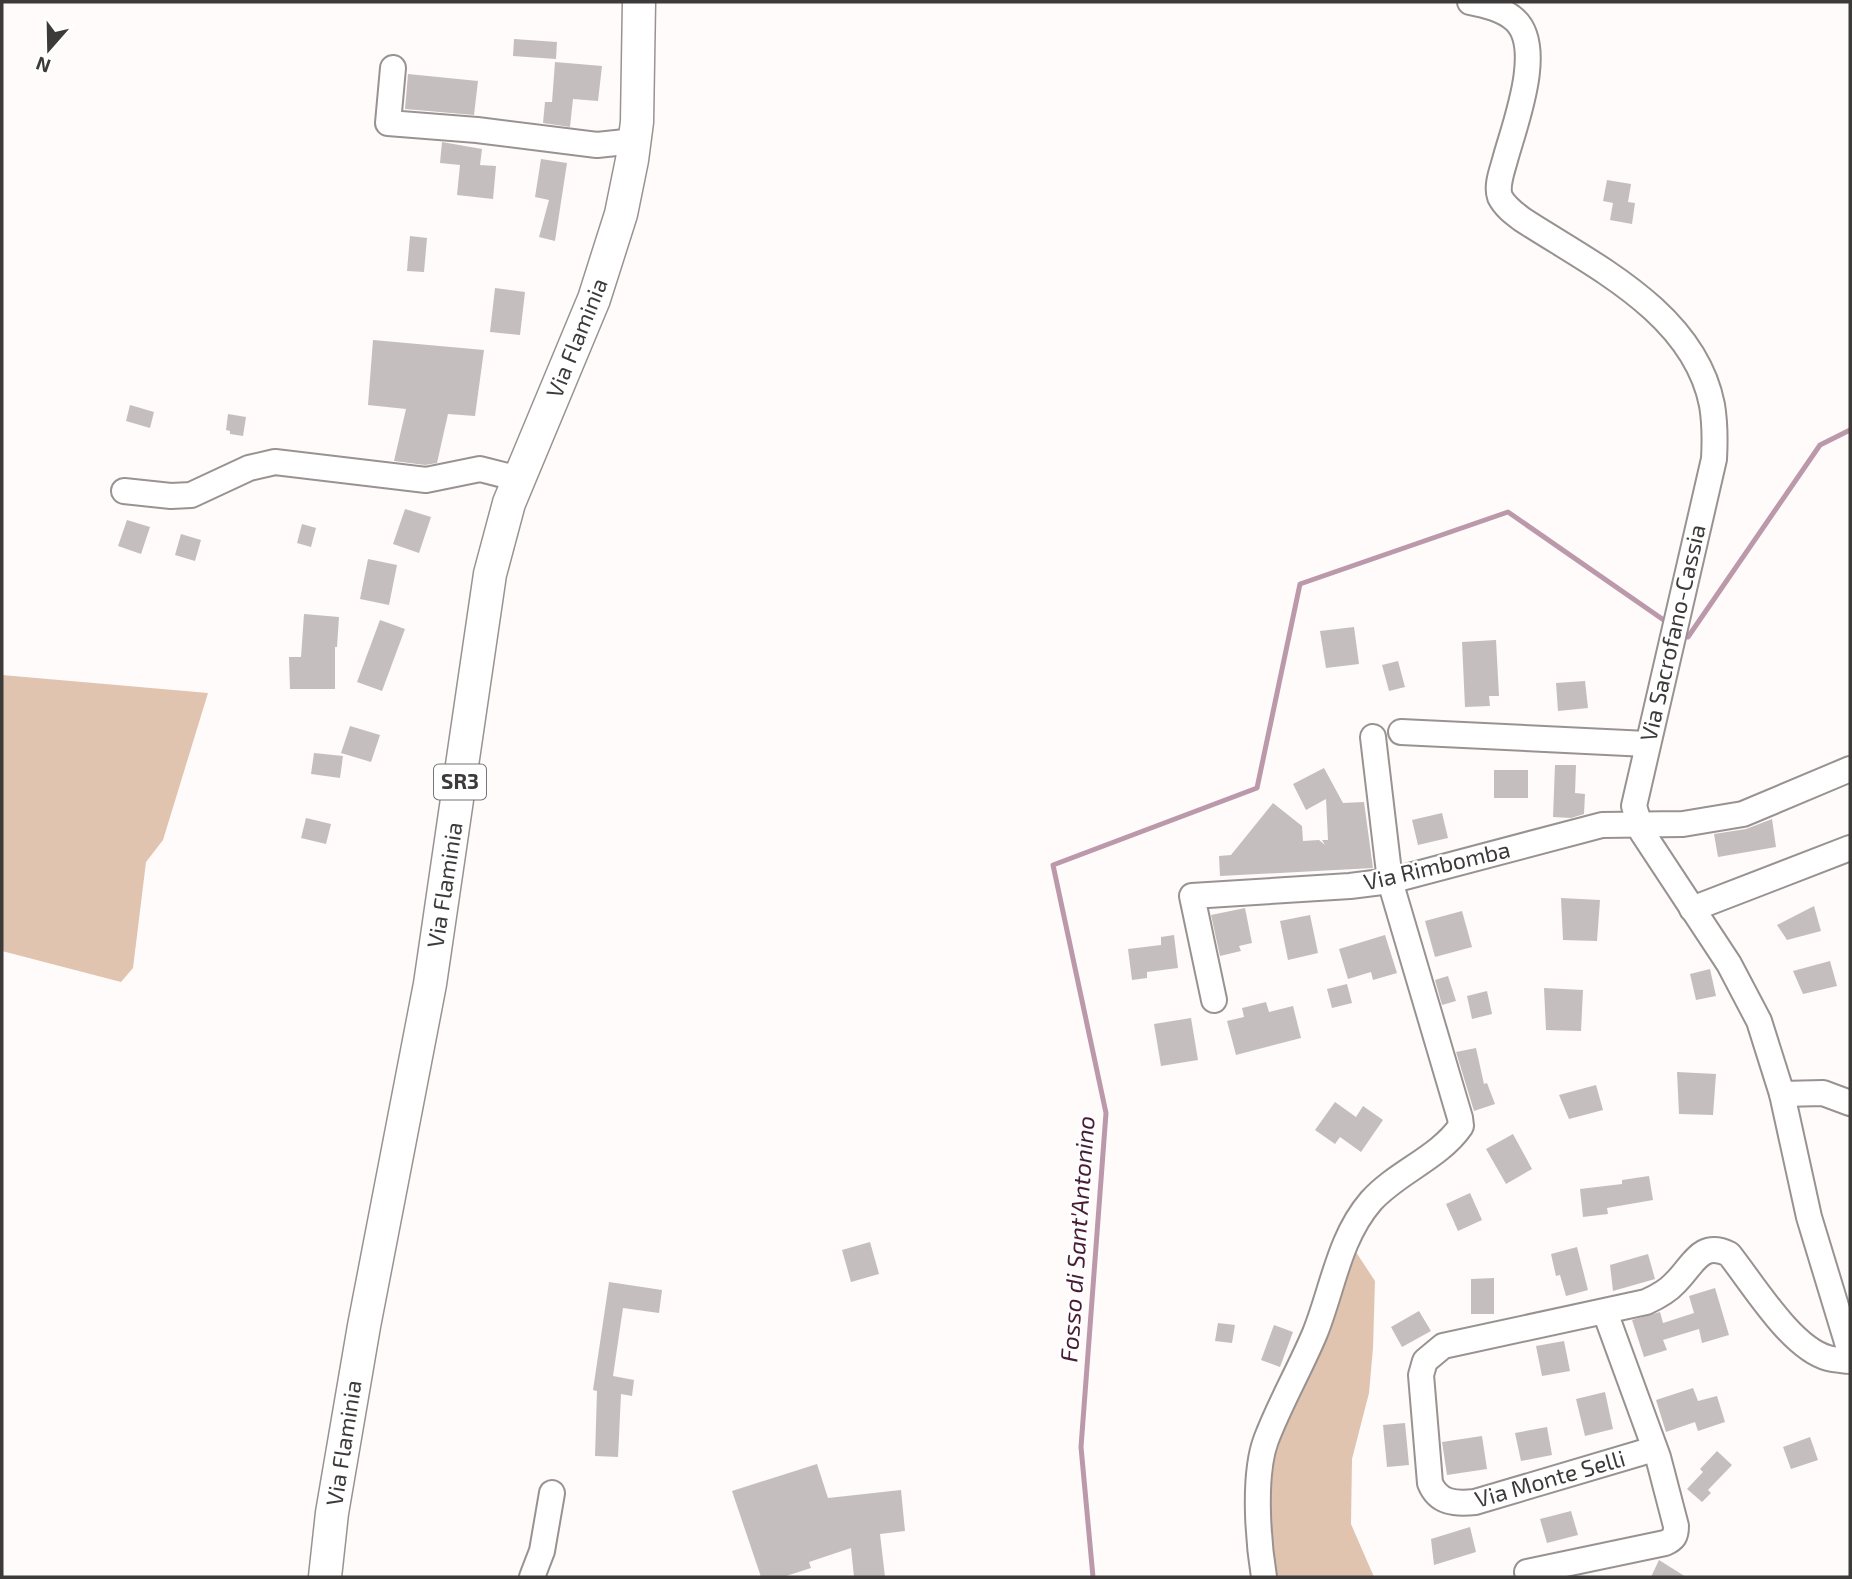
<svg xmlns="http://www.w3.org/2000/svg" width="1852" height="1579" font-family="'Exo 2',sans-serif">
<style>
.green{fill:#e0c4af}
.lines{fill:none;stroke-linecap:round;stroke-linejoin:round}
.stream{stroke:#b9a;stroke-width:5}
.building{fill:#c5bebf}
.minor-casing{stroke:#999291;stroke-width:28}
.major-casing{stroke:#999291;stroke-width:35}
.minor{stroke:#fff;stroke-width:24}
.major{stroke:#fff;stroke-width:32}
.labels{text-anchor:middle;stroke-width:5;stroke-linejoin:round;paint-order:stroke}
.shield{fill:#fff;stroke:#777575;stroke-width:2}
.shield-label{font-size:21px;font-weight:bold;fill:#3d3a3a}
.street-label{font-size:23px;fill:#3d3a3a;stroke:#fff}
.water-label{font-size:24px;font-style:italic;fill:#481c35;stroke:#fff}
</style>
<rect width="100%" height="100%" fill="#fefbfa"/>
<!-- green -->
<g class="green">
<path d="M2,675L208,693L163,840L146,862L133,968L121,982L2,951Z"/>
<path d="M1352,1246L1375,1281L1373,1348L1369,1393L1352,1459L1351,1524L1374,1577H1272L1265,1490L1279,1442L1333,1305Z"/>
</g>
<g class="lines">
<!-- stream -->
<g class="stream">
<path d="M1682,632L1688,637L1820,445L1850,430"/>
<path d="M1093,1577L1081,1447L1106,1113L1053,865L1257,788L1300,584L1508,512L1668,623"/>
</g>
</g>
<!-- building -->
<g class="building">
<path d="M514,39L557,42L556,59L513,56Z"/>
<path d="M555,62L602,66L598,101L573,99L570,127L543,123L545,102H552Z"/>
<path d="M408,74L478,81L474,115L405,109Z"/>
<path d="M442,142L482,149L480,165L496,166L493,199L457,195L460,165L440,163Z"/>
<path d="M541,159L567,163L555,241L539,237L549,200L535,197Z"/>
<path d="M1607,180L1631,184L1628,202L1635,203L1632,224L1610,220L1613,203L1603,201Z"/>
<path d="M410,236L427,238L424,272L407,271Z"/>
<path d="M495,288L525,292L520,335L490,332Z"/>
<path d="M373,340L484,350L475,416L448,414L437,463L425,465L394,461L406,409L368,405Z"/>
<path d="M130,405L154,412L150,428L126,421Z"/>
<path d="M228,414L246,417L243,436L230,434V431L226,430Z"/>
<path d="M405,509L431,517L419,553L393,544Z"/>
<path d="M127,520L150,527L141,554L118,546Z"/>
<path d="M302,524L316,528L311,547L297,543Z"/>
<path d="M181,534L201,540L195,561L175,555Z"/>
<path d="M368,559L397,565L389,605L360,599Z"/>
<path d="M304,614L339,617L337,647H335V689H290L289,657H301Z"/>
<path d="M380,620L405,629L382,691L357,682Z"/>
<path d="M1354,627L1359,664L1326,668L1320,631Z"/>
<path d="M1496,640L1499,696H1489L1490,706L1465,707L1462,642Z"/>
<path d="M1398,661L1405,687L1389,691L1382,665Z"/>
<path d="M1585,681L1588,708L1558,711L1556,683Z"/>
<path d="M350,726L380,735L371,762L341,753Z"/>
<path d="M314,753L343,756L340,778L311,774Z"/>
<path d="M1555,765H1576L1575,793L1585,794L1584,814L1571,818L1553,817Z"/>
<path d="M1324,768L1343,803L1364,802L1373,868L1220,876L1219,856L1231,855L1273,803L1302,826L1303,841L1319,840L1325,845L1322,840H1328L1326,799L1306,810L1293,784Z"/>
<rect x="1494" y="770" width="34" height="28"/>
<path d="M1442,813L1448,838L1418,845L1412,820Z"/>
<path d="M306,818L331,824L326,844L301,838Z"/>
<path d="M1772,819L1776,847L1718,857L1714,834L1746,829Z"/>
<path d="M1561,898L1600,900L1597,941L1563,940Z"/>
<path d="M1814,906L1821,931L1787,940L1777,925Z"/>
<path d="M1245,908L1252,943L1239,946L1241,951L1220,956L1211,915Z"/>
<path d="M1462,911L1472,947L1435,957L1425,921Z"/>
<path d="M1310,915L1318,953L1288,960L1280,921Z"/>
<path d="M1174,935L1178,968L1147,972V978L1132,980L1128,949L1161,945V937Z"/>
<path d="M1385,935L1397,973L1373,980L1371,972L1348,979L1339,949Z"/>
<path d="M1830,961L1837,986L1803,994L1793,971Z"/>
<path d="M1710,969L1716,996L1696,1000L1690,974Z"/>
<path d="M1448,976L1456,1001L1442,1005L1435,980Z"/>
<path d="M1347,984L1352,1003L1332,1008L1327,989Z"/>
<path d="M1544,988L1583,990L1581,1031L1546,1030Z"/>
<path d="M1487,991L1492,1014L1472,1019L1467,996Z"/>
<path d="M1266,1002L1269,1012L1293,1006L1301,1038L1236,1055L1227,1021L1244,1017L1242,1008Z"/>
<path d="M1191,1018L1198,1060L1161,1066L1154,1024Z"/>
<path d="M1476,1048L1484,1084L1487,1083L1495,1104L1474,1111L1456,1052Z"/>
<path d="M1677,1072L1716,1074L1713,1115L1679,1114Z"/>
<path d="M1596,1085L1603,1110L1569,1119L1559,1095Z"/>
<path d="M1335,1102L1356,1117L1363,1106L1383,1120L1361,1152L1340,1137L1335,1144L1315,1130Z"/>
<path d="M1513,1134L1532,1169L1506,1184L1486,1149Z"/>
<path d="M1649,1176L1653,1200L1607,1208L1608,1214L1583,1217L1580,1189L1622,1184V1180Z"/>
<path d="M1470,1193L1482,1220L1458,1231L1446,1204Z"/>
<path d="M870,1242L879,1274L851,1282L842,1250Z"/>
<path d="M1577,1247L1588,1290L1566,1296L1560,1275L1556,1276L1551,1254Z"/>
<path d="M1648,1254L1655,1279L1613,1291L1610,1265Z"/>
<path d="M1494,1278V1314H1471V1279Z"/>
<path d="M609,1282L662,1290L659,1313L623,1308L613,1376L634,1380L632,1396L621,1394L618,1457L595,1456L597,1391L593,1390Z"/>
<path d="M1715,1288L1729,1335L1702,1343L1699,1329L1663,1340L1667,1350L1644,1357L1632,1320L1660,1312L1663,1323L1694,1313L1689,1296Z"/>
<path d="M1419,1311L1431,1331L1402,1347L1391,1327Z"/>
<path d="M1218,1323L1235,1325L1232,1343L1215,1341Z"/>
<path d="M1274,1325L1293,1332L1280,1367L1261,1360Z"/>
<path d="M1564,1341L1570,1371L1542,1376L1536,1346Z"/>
<path d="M1693,1388L1698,1401L1717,1396L1725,1422L1698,1431L1695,1422L1666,1432L1656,1400Z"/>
<path d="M1605,1392L1613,1429L1585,1436L1576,1399Z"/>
<path d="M1405,1423L1409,1465L1387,1467L1383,1425Z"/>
<path d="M1547,1427L1552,1455L1521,1461L1515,1433Z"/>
<path d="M1482,1436L1487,1469L1447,1475L1442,1442Z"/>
<path d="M1810,1437L1818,1460L1791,1469L1783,1447Z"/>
<path d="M1717,1451L1732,1465L1708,1490L1711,1493L1702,1502L1687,1489L1703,1472L1700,1469Z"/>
<path d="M817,1464L828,1498L901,1490L905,1531L880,1534L885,1577H854L851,1548L809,1562L811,1568L783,1577H761L732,1491Z"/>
<path d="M1571,1511L1578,1535L1547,1543L1540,1519Z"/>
<path d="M1470,1527L1476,1552L1434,1565L1431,1539Z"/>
<path d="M1659,1560L1686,1577H1651Z"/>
</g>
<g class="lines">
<!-- minor casing -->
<g class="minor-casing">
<g id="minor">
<path d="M1470,2C1485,5 1503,9 1515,20C1545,48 1514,126 1505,160C1502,171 1496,186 1500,197C1505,207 1515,214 1523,220C1594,266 1694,313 1712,405C1715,423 1715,441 1714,459L1634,806L1642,832L1729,964L1759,1021L1782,1094L1809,1217L1850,1352"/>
<path d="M393,68L388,123L477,130L597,145L635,141"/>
<path d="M124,491L171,496L191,495L249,468L275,462L426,480L480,469L519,479"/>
<path d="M1401,732L1647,744"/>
<path d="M1692,909L1850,848"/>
<path d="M1214,1000L1192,896L1350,886L1390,881L1602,825L1683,824L1743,814L1850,769"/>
<path d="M1782,1094L1823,1093L1850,1103"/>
<path d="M1654,1449L1475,1502C1455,1504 1438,1503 1430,1483L1421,1375L1425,1361L1443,1346L1646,1302C1657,1297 1667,1292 1675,1283C1693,1266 1700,1240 1729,1254C1753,1284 1791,1348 1828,1358C1835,1360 1843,1360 1850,1361"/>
<path d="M1527,1572L1665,1543C1674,1539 1676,1536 1676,1526L1658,1457L1605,1312"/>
<path d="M532,1577L542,1551L552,1493"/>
<path d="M1264,1577C1258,1540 1253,1475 1266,1440C1280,1403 1300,1369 1315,1333C1333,1288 1339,1238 1371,1201C1397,1172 1439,1158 1461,1126L1460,1118L1390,881L1373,737"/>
</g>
</g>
<!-- major casing -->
<g class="major-casing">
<path id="major" d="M325,1577L332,1513L364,1326L430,984L490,574L509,503L594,299L621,214L632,160L637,122L639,2"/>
</g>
<!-- minor -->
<use href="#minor" class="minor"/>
<!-- major -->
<use href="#major" class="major"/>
</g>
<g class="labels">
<!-- shield labels -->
<rect class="shield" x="434" y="764.5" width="52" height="35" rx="5"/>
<g class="shield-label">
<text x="460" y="789">SR3</text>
</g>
<!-- street labels -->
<g class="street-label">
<text transform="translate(577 338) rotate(-68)" y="8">Via Flaminia</text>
<text transform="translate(1673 633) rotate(-77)" y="8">Via Sacrofano-Cassia</text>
<text transform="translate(1437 866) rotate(-13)" y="8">Via Rimbomba</text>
<text transform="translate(445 885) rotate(-81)" y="8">Via Flaminia</text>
<text transform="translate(344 1443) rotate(-81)" y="8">Via Flaminia</text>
<text transform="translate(1550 1479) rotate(-16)" y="8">Via Monte Selli</text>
</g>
<!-- water labels -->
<g class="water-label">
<text transform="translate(1078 1239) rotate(-86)" y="8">Fosso di Sant'Antonino</text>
</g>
</g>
<!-- border -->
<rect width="1852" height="1579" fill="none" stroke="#3d3a3a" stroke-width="7"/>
<!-- north arrow -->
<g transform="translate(49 49) rotate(200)" stroke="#ffffff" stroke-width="5" paint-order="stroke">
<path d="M0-5L12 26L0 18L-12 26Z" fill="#3d3a3a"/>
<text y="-10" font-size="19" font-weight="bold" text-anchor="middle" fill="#3d3a3a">N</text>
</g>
</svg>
